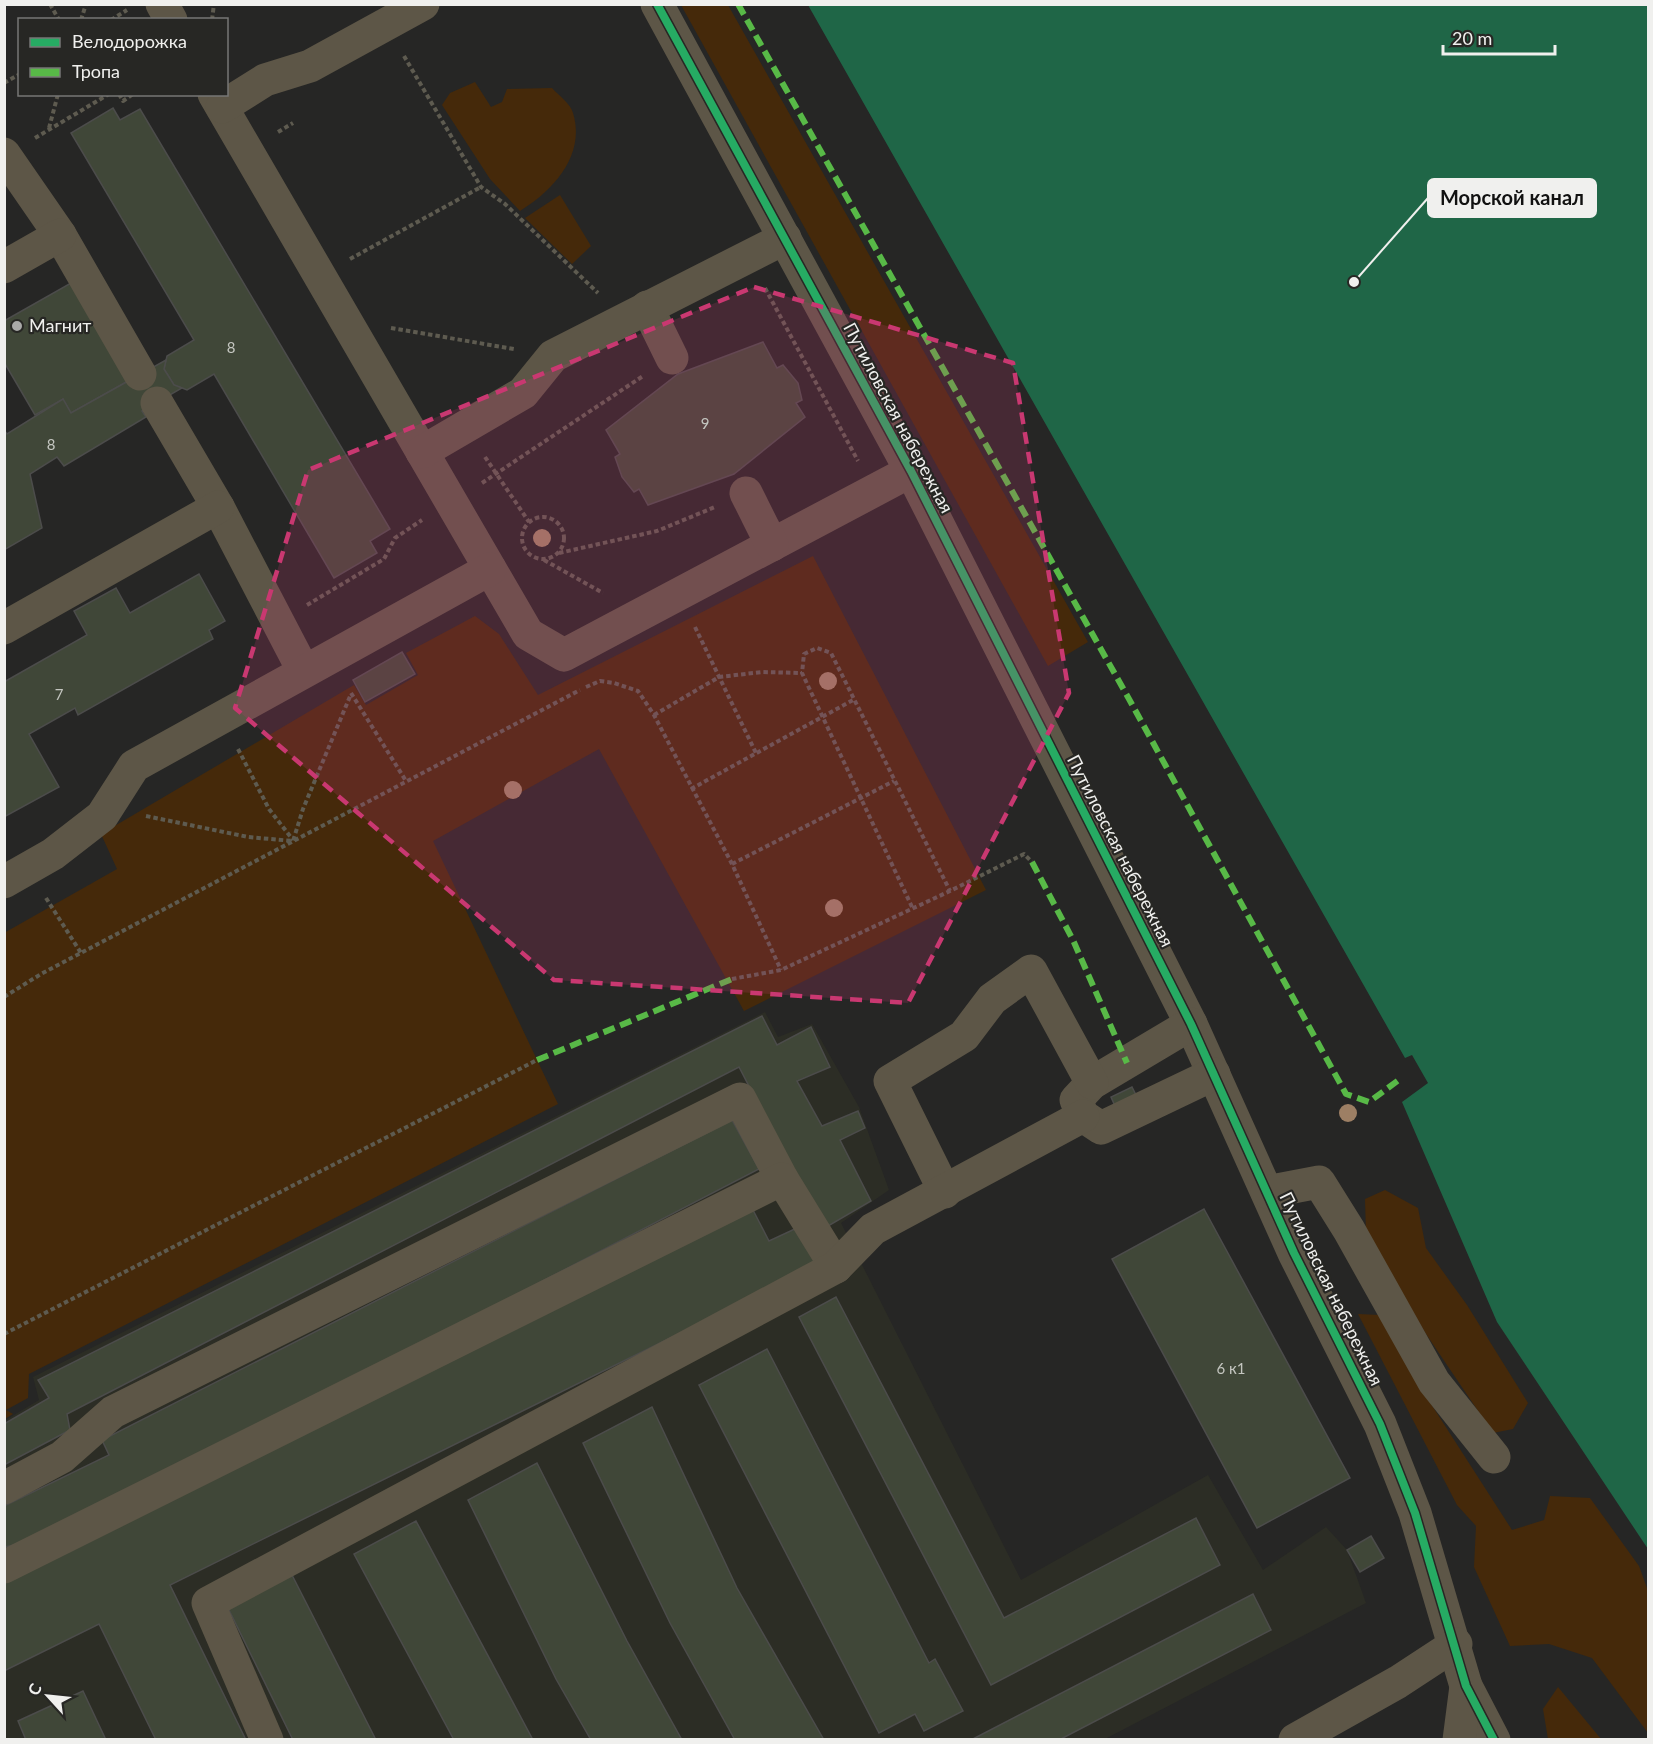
<svg xmlns="http://www.w3.org/2000/svg" width="1653" height="1744" font-family="Lato,sans-serif">
<style>
.built{fill:#2c2d25}
.green{fill:#45290a}
.water{fill:#1f6647}
.building{fill:#404738;stroke:#4c4c4b;stroke-width:1.5}
.lines{fill:none;stroke-linecap:round;stroke-linejoin:round}
.path{stroke:#5e5b50;stroke-width:4;stroke-dasharray:4.5 3;stroke-linecap:butt}
.minor{stroke:#5d5647;stroke-width:33}
.quiet{stroke:#58b947;stroke-width:6;stroke-dasharray:12 6;stroke-linecap:butt}
.cycleway-casing{stroke:#272724;stroke-width:11}
.cycleway{stroke:#26ab63;stroke-width:8}
.tree{fill:#9d7f64}
.marked{fill:#c93871;fill-opacity:0.2;stroke:#c93871;stroke-width:4.5;stroke-dasharray:12 8;stroke-linejoin:round}
.poi-dot{fill:#a9a9a8;stroke:#272724;stroke-width:2}
.labels{text-anchor:middle;stroke-width:4.5;stroke-linejoin:round;paint-order:stroke}
.number-label{font-size:15px;fill:#c4c6c0}
.poi-label{font-size:18px;fill:#f0f0ee;stroke:#272724;text-anchor:start}
.street-label{font-size:18px;fill:#f0f0ee;stroke:#272724}
.leader{fill:none;stroke:#f0f0ee;stroke-width:2}
.callout-dot{fill:#f0f0ee;stroke:#272724;stroke-width:2}
.callout{fill:#f0f0ee;stroke:#f0f0ee;stroke-width:2}
.callout-label{font-size:20px;text-anchor:middle;font-weight:bold;fill:#111}
</style>
<rect width="100%" height="100%" fill="#262625"/>
<!-- built -->
<path class="built" d="M765,1012L778,1037L812,1024L859,1107L889,1190L841,1223L1021,1580L1208,1475L1263,1570L1326,1527L1347,1550L1366,1603L1105,1739H5L4,1421L39,1400L33,1377Z"/>
<!-- green -->
<g class="green">
<path d="M681,5H728L1088,642L1048,666Z"/>
<path d="M475,82L491,107L502,102L507,89L552,88C558,95 571,104 573,113C586,155 553,191 520,211L490,179L442,105L450,93Z"/>
<path d="M560,195L591,246L572,264L525,218Z"/>
<path d="M813,556L986,890L744,1011L599,749L433,841L558,1104L29,1374L28,1398L6,1410L13,1414L5,1419L4,933L117,869L101,834L354,685L366,705L418,675L406,653L475,616L499,634L538,695Z"/>
<path d="M1385,1190L1418,1208L1426,1248L1467,1305L1528,1403L1513,1429L1493,1433L1426,1334L1366,1233L1365,1199Z"/>
<path d="M1358,1314L1380,1315L1431,1404L1512,1530L1544,1520L1550,1496L1590,1498L1639,1566L1648,1591V1733L1592,1658L1549,1644L1510,1646L1474,1567L1476,1526L1457,1505Z"/>
<path d="M1558,1687L1601,1739H1548L1543,1709Z"/>
</g>
<!-- water -->
<path class="water" d="M808,5H1648V1549L1497,1322L1402,1102L1428,1083L1412,1055L1405,1058Z"/>
<!-- building -->
<g class="building">
<path d="M113,108L120,120L140,109L390,529L370,541L377,553L334,578L214,374L187,390L174,385L164,369L167,356L194,340L71,133Z"/>
<path d="M71,283L128,381L71,413L63,399L35,415L4,362V321Z"/>
<path d="M763,342L777,368L783,365L798,383L802,400L796,403L805,417L734,474L648,505L639,489L634,492L622,477L615,457L620,454L606,430L678,374Z"/>
<path d="M166,360L164,369L174,385L182,388L142,411L146,417L64,466L57,457L30,474L42,528L4,550V430L7,434L63,399L71,413Z"/>
<path d="M199,574L225,621L209,630L213,639L78,715L75,708L29,734L59,787L4,817V682L87,635L74,611L116,588L130,613Z"/>
<path d="M402,652L415,674L365,702L353,680Z"/>
<path d="M762,1016L777,1045L811,1027L830,1067L797,1081L822,1126L858,1111L865,1128L840,1140L871,1201L823,1229L739,1067L67,1414L70,1430L4,1465V1424L49,1398L38,1380Z"/>
<path d="M1132,1087L1136,1095L1115,1106L1111,1097Z"/>
<path d="M732,1120L759,1169L187,1465L30,1542L4,1547V1506L109,1455L102,1440Z"/>
<path d="M1204,1209L1350,1478L1257,1528L1112,1259Z"/>
<path d="M753,1210L769,1241L799,1227L818,1265L170,1585L246,1740H156L99,1624L4,1671V1580Z"/>
<path d="M836,1297L1004,1618L1196,1518L1220,1565L991,1685L799,1317Z"/>
<path d="M767,1349L929,1663L935,1659L963,1711L924,1731L915,1714L879,1733L699,1385Z"/>
<path d="M652,1407L737,1588L824,1740H735L670,1623L583,1443Z"/>
<path d="M537,1463L627,1641L682,1740H591L556,1679L468,1500Z"/>
<path d="M416,1521L533,1740H454L354,1554Z"/>
<path d="M1371,1536L1384,1558L1360,1572L1347,1550Z"/>
<path d="M291,1573L376,1740H293L227,1606Z"/>
<path d="M1253,1594L1271,1630L1059,1740H971Z"/>
<path d="M83,1691L106,1740H26L18,1721Z"/>
</g>
<g class="lines">
<!-- path -->
<g class="path">
<path d="M50,4L59,20"/>
<path d="M81,20L86,4"/>
<path d="M111,20L127,10"/>
<path d="M212,20L214,4"/>
<path d="M404,56L481,187L505,204L598,293"/>
<path d="M4,83L20,74"/>
<path d="M119,94L123,101L133,94"/>
<path d="M49,128L58,94"/>
<path d="M278,132L293,123"/>
<path d="M35,138L109,94"/>
<path d="M350,259L481,187"/>
<path d="M765,288L858,461"/>
<path d="M391,328L514,349"/>
<path d="M485,457L529,522"/>
<path d="M482,483L643,376"/>
<circle cx="543" cy="538" r="21"/>
<path d="M559,553L657,531L715,507"/>
<path d="M544,560L603,593"/>
<path d="M307,605L384,559L395,538L422,520"/>
<path d="M695,627L756,753"/>
<path d="M586,687L600,681L614,683L638,691L654,715L732,864L781,970"/>
<path d="M351,693L406,781"/>
<path d="M654,715L719,677L762,672L802,673"/>
<path d="M238,749L269,809L293,840"/>
<path d="M691,789L853,700"/>
<path d="M146,816L248,837L293,841L303,809L351,694"/>
<path d="M732,864L894,781"/>
<path d="M46,898L81,953"/>
<path d="M912,907L802,673L804,654L817,648L831,653L950,891"/>
<path d="M732,979L781,970L950,891L1024,854L1032,862"/>
<path d="M4,997L41,974L580,690"/>
<path d="M4,1334L537,1060"/>
</g>
<!-- minor -->
<g class="minor">
<path d="M162,4L171,20"/>
<path d="M657,4L911,471L1191,1024L1294,1253L1380,1424L1415,1513L1466,1686L1494,1740"/>
<path d="M214,94L528,634L564,655L911,471"/>
<path d="M222,107L265,80L310,66L423,4"/>
<path d="M4,154L60,235L140,374"/>
<path d="M4,267L60,235"/>
<path d="M647,307L672,358"/>
<path d="M157,403L218,507L303,670"/>
<path d="M422,452L523,393L553,356L785,238"/>
<path d="M746,493L772,545"/>
<path d="M4,628L218,507"/>
<path d="M4,882L53,854L102,816L134,766L490,569"/>
<path d="M1191,1024L1092,1083L1076,1100L1083,1116L1101,1128L1214,1074"/>
<path d="M945,1192L890,1081L964,1036L992,999L1031,971L1092,1083"/>
<path d="M1267,1192L1319,1182L1349,1230L1434,1382L1494,1457"/>
<path d="M4,1488L62,1457L113,1412L740,1099L782,1179"/>
<path d="M4,1567L782,1179L836,1267"/>
<path d="M267,1740L208,1603L836,1267L873,1229L1083,1116"/>
<path d="M1295,1740L1398,1682L1456,1644"/>
<path d="M1459,1740L1466,1686"/>
</g>
<!-- quiet -->
<g class="quiet">
<path d="M738,4L1129,699L1346,1094L1369,1102L1400,1079"/>
<path d="M1032,862L1073,940L1127,1063"/>
<path d="M537,1060L732,979"/>
</g>
<!-- cycleway casing -->
<g class="cycleway-casing">
<path id="cycleway" d="M657,4L911,471L1191,1024L1294,1253L1380,1424L1415,1513L1466,1686L1494,1740"/>
</g>
<!-- cycleway -->
<use href="#cycleway" class="cycleway"/>
</g>
<!-- trees -->
<g class="tree">
<circle cx="542" cy="538" r="9"/>
<circle cx="828" cy="681" r="9"/>
<circle cx="513" cy="790" r="9"/>
<circle cx="834" cy="908" r="9"/>
<circle cx="1348" cy="1113" r="9"/>
</g>
<!-- marked area -->
<path class="marked" d="M754,287L1013,363L1069,693L908,1003L554,980L235,708L308,470Z"/>
<!-- markers -->
<circle class="poi-dot" cx="17" cy="326" r="6"/>
<g class="labels">
<!-- number labels -->
<g class="number-label">
<text x="231" y="353">8</text>
<text x="705" y="429">9</text>
<text x="51" y="450">8</text>
<text x="59" y="700">7</text>
<text x="1231" y="1374">6 к1</text>
</g>
<!-- poi labels -->
<g class="poi-label">
<text x="29" y="332">Магнит</text>
</g>
<!-- street labels -->
<g class="street-label">
<text transform="translate(898 418) rotate(62)" y="6">Путиловская набережная</text>
<text transform="translate(1120 851) rotate(63)" y="6">Путиловская набережная</text>
<text transform="translate(1331 1289) rotate(64)" y="6">Путиловская набережная</text>
</g>
</g>
<!-- callouts -->
<path class="leader" d="M1354 282L1428 198"/>
<circle class="callout-dot" cx="1354" cy="282" r="6"/>
<rect class="callout" x="1428" y="179" width="168" height="38" rx="6"/>
<g class="callout-label">
<text x="1512" y="205">Морской канал</text>
</g>
<!-- border -->
<rect width="1653" height="1744" fill="none" stroke="#f0f0ee" stroke-width="12"/>
<!-- legend -->
<rect x="18" y="18" width="210" height="78" fill="#272724" stroke="#777775" stroke-width="1.5"/>
<rect x="30" y="38" width="30" height="9" fill="#26ab63" stroke="#777775" stroke-width="1.5"/>
<text x="72" y="48" font-size="18" fill="#f0f0ee">Велодорожка</text>
<rect x="30" y="68" width="30" height="9" fill="#58b947" stroke="#777775" stroke-width="1.5"/>
<text x="72" y="78" font-size="18" fill="#f0f0ee">Тропа</text>
<!-- north arrow -->
<g transform="translate(48 1696) rotate(297)" stroke="#272724" stroke-width="4.5" paint-order="stroke">
<path d="M0-4.5L10 22L0 15L-10 22Z" fill="#f0f0ee"/>
<text y="-9" font-size="16" font-weight="bold" text-anchor="middle" fill="#f0f0ee">С</text>
</g>
<!-- scale -->
<path d="M1443 45v9h112v-9" fill="none" stroke="#f0f0ee" stroke-width="3"/>
<text x="1452" y="45" font-size="18" fill="#f0f0ee" stroke="#272724" stroke-width="4.5" paint-order="stroke">20 m</text>
</svg>
